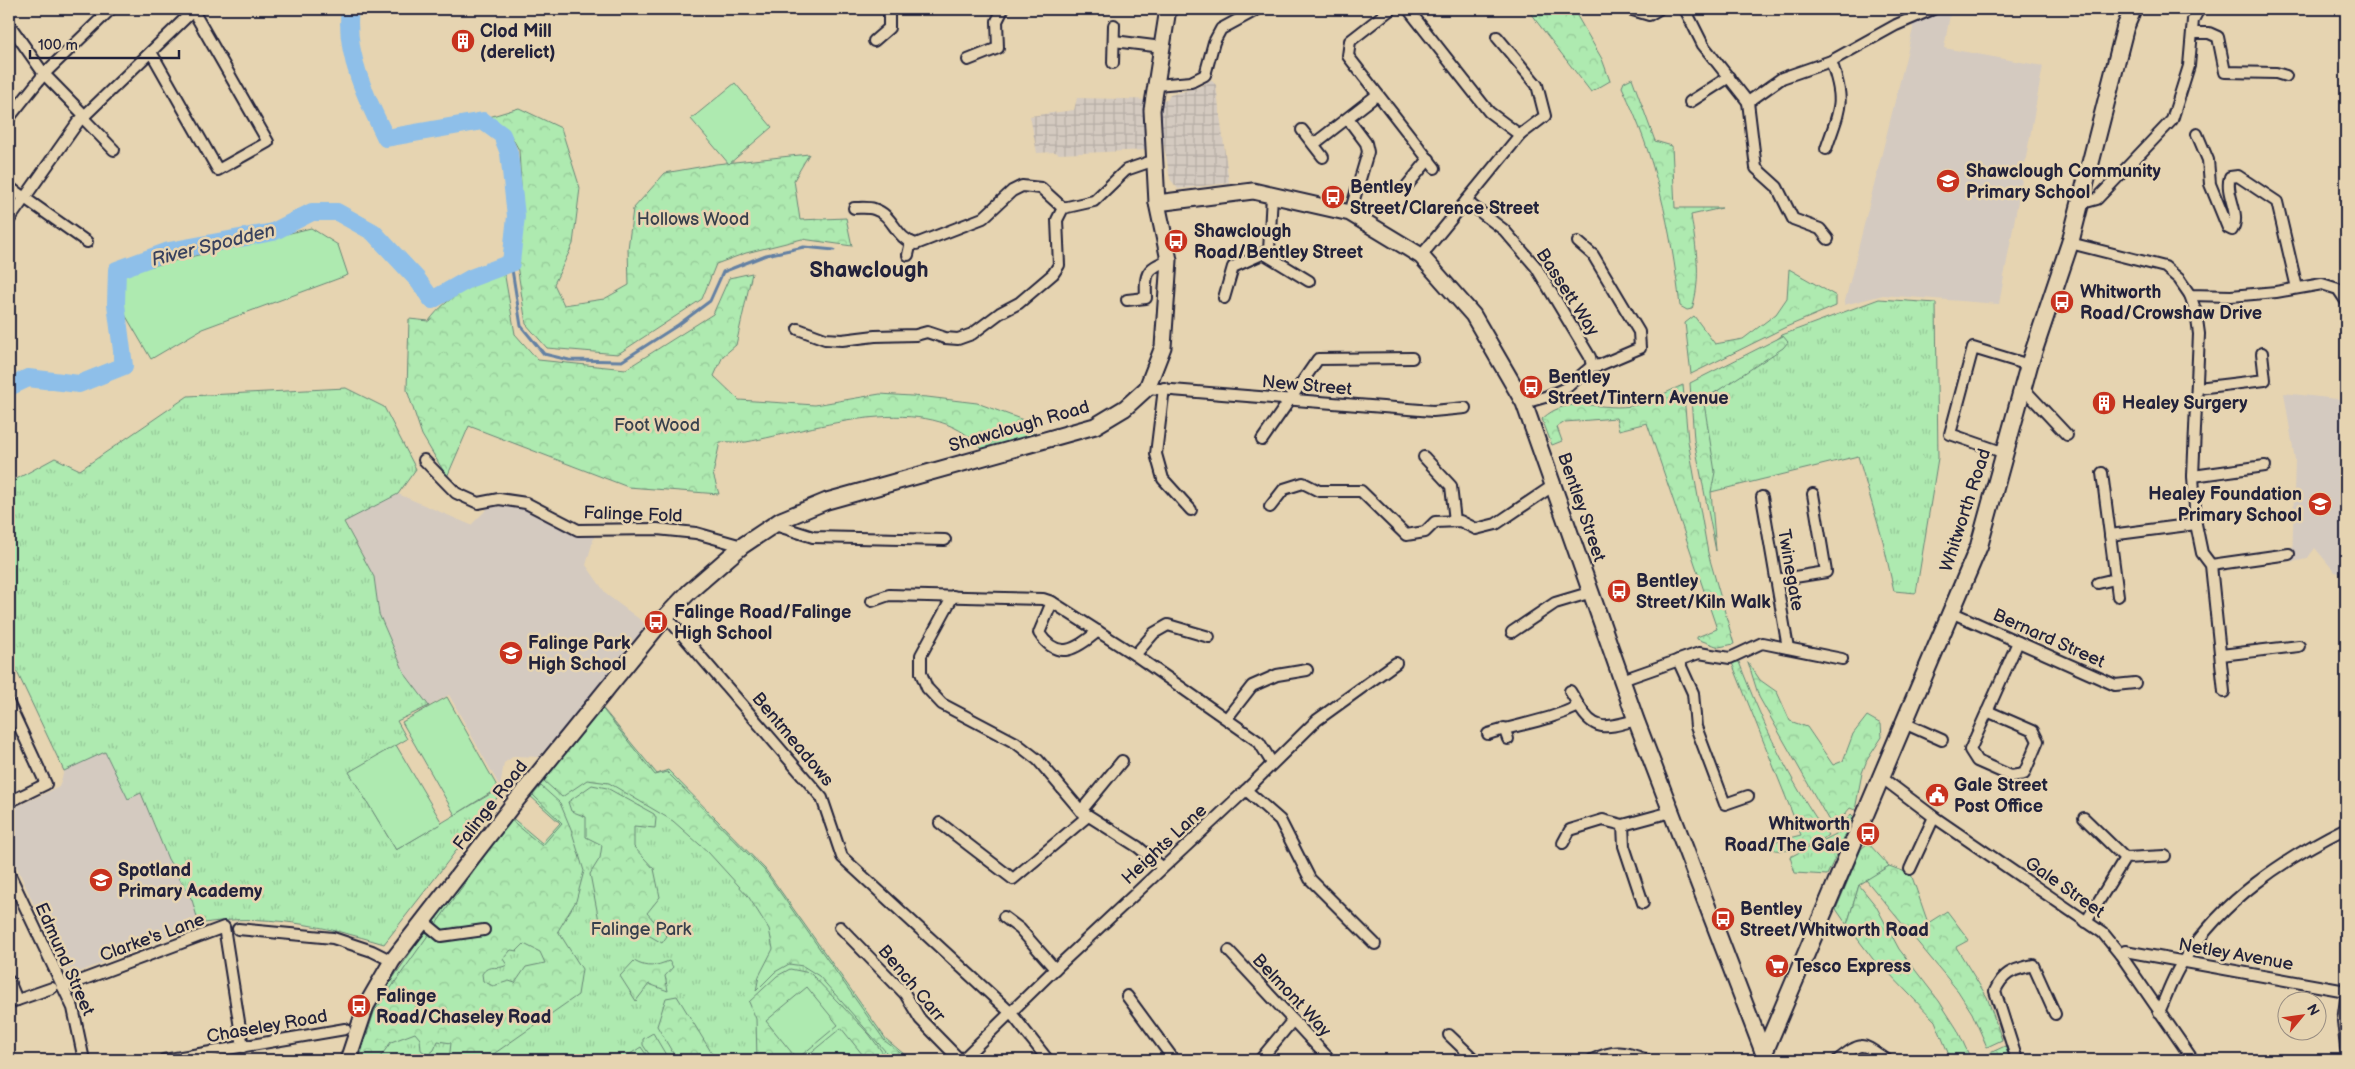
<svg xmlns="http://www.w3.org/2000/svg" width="2355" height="1069" font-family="'Balsamiq Sans',sans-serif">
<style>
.built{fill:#d4cac0}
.industrial{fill:url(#industrial-grid)}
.grass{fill:url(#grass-tufts);stroke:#688676}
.forest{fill:url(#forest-crowns);stroke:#688676;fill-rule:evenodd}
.garden{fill:#aeeab0;stroke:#688676}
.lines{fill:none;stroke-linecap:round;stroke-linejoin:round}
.stream{stroke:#6380a3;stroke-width:3}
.river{stroke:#8ebfe9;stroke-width:18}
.street-casing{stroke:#22223b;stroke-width:14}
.secondary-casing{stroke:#22223b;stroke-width:19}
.primary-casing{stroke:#22223b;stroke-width:20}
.street{stroke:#e6d4b1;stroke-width:10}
.secondary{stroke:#e6d4b1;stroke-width:15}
.primary{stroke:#e6d4b1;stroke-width:16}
.labels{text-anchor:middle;stroke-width:5;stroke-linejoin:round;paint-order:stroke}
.poi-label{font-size:18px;font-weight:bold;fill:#22223b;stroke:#e6d4b1;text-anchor:start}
.park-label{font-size:18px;fill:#37404d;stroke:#e6d4b1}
.street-label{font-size:18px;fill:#22223b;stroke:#e6d4b1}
.water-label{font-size:19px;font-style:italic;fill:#38415e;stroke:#e6d4b1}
.district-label{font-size:22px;font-weight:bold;fill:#22223b;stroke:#e6d4b1}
</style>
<defs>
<pattern id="industrial-grid" width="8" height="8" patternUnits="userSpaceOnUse" patternTransform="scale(1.25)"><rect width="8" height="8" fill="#d4cac0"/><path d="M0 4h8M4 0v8" fill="none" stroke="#b6ada6"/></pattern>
<pattern id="grass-tufts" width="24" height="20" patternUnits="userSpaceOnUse" patternTransform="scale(1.25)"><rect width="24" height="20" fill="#aeeab0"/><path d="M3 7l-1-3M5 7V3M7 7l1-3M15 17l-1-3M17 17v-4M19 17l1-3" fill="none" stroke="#95c898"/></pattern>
<pattern id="forest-crowns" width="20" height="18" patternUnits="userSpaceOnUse" patternTransform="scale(1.25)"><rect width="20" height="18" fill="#aeeab0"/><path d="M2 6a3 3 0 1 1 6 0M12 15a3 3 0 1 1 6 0" fill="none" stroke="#95c898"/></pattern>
</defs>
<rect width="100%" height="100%" fill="#e6d4b1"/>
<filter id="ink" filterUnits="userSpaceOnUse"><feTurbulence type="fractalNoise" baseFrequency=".02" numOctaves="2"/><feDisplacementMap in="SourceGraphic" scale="10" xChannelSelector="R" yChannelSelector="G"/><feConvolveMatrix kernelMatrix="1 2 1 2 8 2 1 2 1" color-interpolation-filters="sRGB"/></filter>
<g filter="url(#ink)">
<!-- built -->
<g class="built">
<path d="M1951,9L1944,48L2043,66L1999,304L1883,295L1844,305L1913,29L1912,23Z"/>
<path d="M2284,393L2346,400V575L2335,572L2315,548L2307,559L2292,562L2295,460Z"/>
<path d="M398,494L471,525L488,508L524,503L595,534L586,565L607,595L650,627L539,757L514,756L504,763L500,787L449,695L429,706L405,674L379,614L374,577L344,521Z"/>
<path d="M105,751L128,798L141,793L168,859L192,900L199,924L67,977L9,850V810L59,787L64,771Z"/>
</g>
<!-- industrial -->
<path class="industrial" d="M1211,80L1216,85L1229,183L1178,189L1170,179L1164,145L1148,150L1059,154L1055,152L1037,153L1030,116L1074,110L1077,98L1167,100L1170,95L1199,87Z"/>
<!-- grass -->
<g class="grass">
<path d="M1879,299L1936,303L1938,458L1916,593L1894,591L1883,541L1858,456L1711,492L1704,403L1782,335Z"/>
<path d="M346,388L384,407L416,469L398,494L344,522L374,577L379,614L405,674L429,706L397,721L407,739L350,773L396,850L497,790V798L384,944C324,926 262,912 199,924L192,900L168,859L141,793L128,799L105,752L64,771L9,655V483L55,458L80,470L188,396Z"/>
<path d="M600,705L657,774L668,770L765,869L886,1039L911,1060H356L371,1010L476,858L510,816L542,843L560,823L529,795Z"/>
<path d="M1851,814L1854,817L1827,875L1795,873L1790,857L1836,834Z"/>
<path d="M1868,843L1889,866L1859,885L1847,925L1836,909L1861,849Z"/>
</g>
<!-- forest -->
<g class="forest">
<path d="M1527,9H1573L1602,59L1610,81L1591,92Z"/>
<path d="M1632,78L1655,141L1672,146L1675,208H1722L1691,215C1696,249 1702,276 1692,309L1687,310L1680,306C1671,228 1656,158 1622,87L1624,82Z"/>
<path d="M519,108L561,128L580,188L573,244L554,284L564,305L604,299L629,285L628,249L633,209L665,173L716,164L809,154L794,180L800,220L846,218L852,246L802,239L746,253L716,264L702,299L618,354L547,348L526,324L517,265L523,220L519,150L509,132L489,117Z"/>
<path d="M1789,269L1836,296V306L1786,327L1691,374L1685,323L1694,316L1715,344L1743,339L1776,314L1787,298Z"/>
<path d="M504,271L515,334L538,360L626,369L713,314L729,278L752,273L736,345L723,356L714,376L739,400L815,405L880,394L927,397L977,403L1026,421L1034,435L982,449C930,387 814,430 746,442C738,443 729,441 720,442L713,474L719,494L628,487L469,426L447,477L422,435L407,390L409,319L429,321C448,295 475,284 504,271Z"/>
<path d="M1783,336L1788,342L1783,348L1708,397L1704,403L1715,472L1711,492L1716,551L1694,440L1690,383Z"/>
<path d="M1683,385L1688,441L1708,553L1734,644L1719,647L1697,639V637L1717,629L1647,423L1619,430L1616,418L1565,422L1557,427L1562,441L1552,445L1542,419C1571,392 1602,413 1636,405C1652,401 1668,391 1683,385Z"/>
<path d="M1739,662C1762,722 1790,783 1828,835C1824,838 1819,842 1814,844C1803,849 1772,856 1765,844L1801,835L1732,663Z"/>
<path d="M1748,662L1760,680L1777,692L1790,721L1807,727L1833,765L1843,761L1853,734L1867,716L1881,724L1882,737L1867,760L1862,773L1855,810L1850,808L1833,828L1759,697Z"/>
<path d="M601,707L655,775L667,772L764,870L885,1041L909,1060H893L819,976L803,966L789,964L775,972L756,991L759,976L773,949L769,929L748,896L708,852L673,821L609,783L587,780L562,797L544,781Z"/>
<path d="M592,785L607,788L654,814L656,818L655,828L634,826V847L654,869L660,897L647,913L667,936L662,943L636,928L622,931L600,926L590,874L600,858L602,845L586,837V817L571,811L568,802Z"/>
<path d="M541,786L560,803L571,829L584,871L576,901L558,931L582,969L578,995L485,1060H449L451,1043L438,1041L434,1050L428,1055L421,1050L420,1039L415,1033L391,1042L378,1060H359L374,1012L510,819L542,846L562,823L533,795ZM524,944L540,952L545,963L526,967L515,983L509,981L493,986L483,981L482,974C489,963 496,971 507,965L503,959L511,950L517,951Z"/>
<path d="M1889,866L1911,874L1928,923L1947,911L1969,940L1956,947L1987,997L2002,1040L1987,1047L1972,1013L1958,991L1866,880Z"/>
<path d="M1859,885L1876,906L1899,949L1939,1001L1957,1029L1969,1055L1959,1060H1951L1935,1021L1884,968L1876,963L1847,925Z"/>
<path d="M634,961C648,969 655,966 669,961L673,967L665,976L668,991L649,984L636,1001L620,976Z"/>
<path d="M790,969L810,973L869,1034L888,1060H757L756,1019L749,1002L777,976Z"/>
<path d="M677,996L716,1060H677L657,1026L666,998Z"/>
<path d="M653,1033L669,1060H653L643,1045V1039Z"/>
<path d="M2005,1046L2010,1060H1994L1990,1053Z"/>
</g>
<!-- garden -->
<g class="garden">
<path d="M735,83L772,127L729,164L691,119Z"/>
<path d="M311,228L338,245L348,275L202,329L151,359L123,311L119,274Z"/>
<path d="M447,697L498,788L455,815L402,722Z"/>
<path d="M396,745L442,823L396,850L349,772Z"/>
<path d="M807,987L838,1025L797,1059L766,1021Z"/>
<path d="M841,1028L867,1060H802Z"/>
<path d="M641,1047L650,1060H621Z"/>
</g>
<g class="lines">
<!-- stream -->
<path class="stream" d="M511,263L521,326L544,354L569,360L622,361L678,325L710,301L723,272L766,255L804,247L834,250"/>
<!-- river -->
<path class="river" d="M9,387L28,378L79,384L124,366L116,304L117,270L169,251L273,232L312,212H337L373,232L417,279L432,300L471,278L511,263L516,216L509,153L502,135L483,121L386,138C367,100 344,53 350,9"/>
<!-- street casing -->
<g class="street-casing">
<g id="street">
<path d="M1391,9L1350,41L1348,56L1435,168"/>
<path d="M1408,9L1489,112L1520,135"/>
<path d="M1629,9L1649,15L1659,9"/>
<path d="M1685,9L1703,45L1748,102"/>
<path d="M9,10L10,9"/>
<path d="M9,24L44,74L85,116"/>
<path d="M2192,33H2209L2218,37L2225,72L2276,73L2286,76"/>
<path d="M874,41L889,28V9"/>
<path d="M1114,41L1162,47"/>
<path d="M151,52L218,170L268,142L192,9"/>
<path d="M968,60L998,48L997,21L1003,9"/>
<path d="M1113,63L1114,25"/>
<path d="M1156,85L1191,82L1205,75L1214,42L1221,29L1258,9"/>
<path d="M1690,102L1729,77"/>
<path d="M1748,102L1782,78L1831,61L1896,25L1933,9"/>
<path d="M1748,102L1756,168L1777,187L1793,219L1820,229L1828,239"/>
<path d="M9,118L44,74L111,9"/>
<path d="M83,118L114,150"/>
<path d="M1348,119L1366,143L1368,152L1350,213"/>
<path d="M1302,130L1323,157"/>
<path d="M2197,134L2208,160L2210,184L2228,228L2232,230C2242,214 2224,194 2230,177L2238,176L2277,202L2297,288"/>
<path d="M1314,144L1377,95"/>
<path d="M1826,149C1840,108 1846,103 1831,61"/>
<path d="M9,187L87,242"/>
<path d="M1405,188L1429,159"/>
<path d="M1466,201L1504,230L1536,267L1590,357L1592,366"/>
<path d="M2079,204L2097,199L2172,120L2189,66L2193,20L2199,9"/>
<path d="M854,208C861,208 868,207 874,209C894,215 895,239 916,244L983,218L1012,191L1022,186L1041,188L1063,208"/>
<path d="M9,220L78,122L195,9"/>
<path d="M2070,243L2165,267L2179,279L2190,295L2231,296L2276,292L2322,284L2338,289L2346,301"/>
<path d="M1263,253L1309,281"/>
<path d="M908,255L911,242"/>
<path d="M1421,256L1520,135L1545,116L1537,85L1497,37"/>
<path d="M2190,295L2196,312L2199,334L2193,476L2196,524L2202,553L2211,565L2224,692"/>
<path d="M1224,298L1233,267L1269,251L1272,195"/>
<path d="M1127,300L1146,298C1145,274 1145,269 1169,260"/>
<path d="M798,329L825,339L842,340L875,336L916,335L927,332L945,338L958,339L972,334L1000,313L1019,303L1053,274L1059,265L1057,220L1063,208L1094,201L1126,170L1155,160"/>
<path d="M1147,388L1433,411L1465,408"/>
<path d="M1164,388L1156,454L1163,479L1191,510"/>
<path d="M2023,388L2067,435"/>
<path d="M2198,388L2265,380L2262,353"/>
<path d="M1524,403L1545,397L1566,388L1592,366L1600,365L1640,348L1639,332L1593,255L1578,242"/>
<path d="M1262,440L1318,359L1412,358"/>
<path d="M2005,453L1950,434L1973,348L2029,365"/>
<path d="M1424,457L1451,486L1455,521"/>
<path d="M424,460L456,493L478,503L499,499L526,503L578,530L657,529L696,533L742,546"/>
<path d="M2102,473L2118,596"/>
<path d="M2193,476L2265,466"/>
<path d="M1762,497L1788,648"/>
<path d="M1270,507L1284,489L1303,483L1319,491H1361L1406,535L1425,532L1435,522L1460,521L1476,529L1496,524L1554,485"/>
<path d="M775,525L813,537L945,540"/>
<path d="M2110,535L2196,524"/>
<path d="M2211,565L2289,554"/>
<path d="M1776,580L1826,572L1813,494"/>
<path d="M2098,583L2115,579"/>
<path d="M953,596L921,655V673L927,688L942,704L1016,743L1038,760L1081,811L1138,847L1162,867"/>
<path d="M872,601L889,595L1043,599L1052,602L1135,655L1259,742L1272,763"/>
<path d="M1052,602L1039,633C1058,662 1077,649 1098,631"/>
<path d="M1951,612L2115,685L2135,683"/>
<path d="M666,616L822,798L842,857L1011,1013L1048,1060"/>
<path d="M1512,632L1555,603L1592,592"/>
<path d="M1135,655L1154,633L1168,625L1209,637"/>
<path d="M2221,655L2299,646"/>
<path d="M1678,660L1693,693L1696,727L1725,804L1748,796"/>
<path d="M1622,680L1699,653L1730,658L1762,643L1842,659"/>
<path d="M1570,691L1579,706"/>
<path d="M9,704L46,784L9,802"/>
<path d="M1987,711L2033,731L2038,741L2024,774L2011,776L1977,761L1970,750L2018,642"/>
<path d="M1227,718L1252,686L1277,675L1307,670"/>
<path d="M1904,723L1942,740"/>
<path d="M1504,728L1508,739"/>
<path d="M1488,734C1519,724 1548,721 1579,706C1595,734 1609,727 1636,720"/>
<path d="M1881,777L1934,817L2103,933L2120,954L2193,1060"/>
<path d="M1246,790L1280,820L1310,879L1375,944"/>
<path d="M1081,811L1122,761"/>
<path d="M2084,818L2125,858"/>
<path d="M940,823L1013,879L1088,816"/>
<path d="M1623,825L1624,846L1643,903"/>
<path d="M1563,843L1570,830L1603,820L1623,825L1671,812"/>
<path d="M1910,869L1934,817"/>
<path d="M9,873L73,1008L84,1060"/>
<path d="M1004,917L1020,929L1055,969"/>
<path d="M423,921L441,936L484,930"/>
<path d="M2086,922L2125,858L2165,856"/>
<path d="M840,927L905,994L920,1019L960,1060"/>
<path d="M238,929L333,938L372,951L392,961"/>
<path d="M1229,951L1330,1060"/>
<path d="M2120,954L2125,951L2346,991"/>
<path d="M9,981L17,1000"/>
<path d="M63,987L224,927L243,1047"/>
<path d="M1127,996L1174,1060"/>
<path d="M2346,999L2343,1021L2346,1048"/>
<path d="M9,1003L52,988"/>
<path d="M2159,1012C2167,995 2173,975 2184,960C2224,899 2282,860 2346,828"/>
<path d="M1449,1035L1475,1060"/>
<path d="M164,1060L345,1029"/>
<path d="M962,1060L1055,969L1246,790L1317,720L1396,663"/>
<path d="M1260,1060L1293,1020"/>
<path d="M1592,1060C1614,1049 1624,1051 1647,1060"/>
<path d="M1838,1060C1863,1040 1862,1043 1887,1060"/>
<path d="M2017,1060L1995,991C2004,971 2014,970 2033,965L2055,1014"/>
</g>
</g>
<!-- secondary casing -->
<g class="secondary-casing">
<g id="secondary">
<path d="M1157,203L1253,191L1350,213L1421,256L1473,315L1524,403L1636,720L1764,1054"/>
<path d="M348,1060L366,1006L392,961L511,807L666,616L689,592L742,546L781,520L827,501L1095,426L1125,408L1147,388L1163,347L1169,260L1157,203L1152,110L1168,9"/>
</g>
</g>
<!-- primary casing -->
<g class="primary-casing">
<path id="primary" d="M1761,1060L1979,546L2029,365L2070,243L2125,28L2133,9"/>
</g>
<!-- street -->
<use href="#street" class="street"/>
<!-- secondary -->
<use href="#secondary" class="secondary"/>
<!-- primary -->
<use href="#primary" class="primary"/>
</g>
</g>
<!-- icons -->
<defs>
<g id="building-disc" transform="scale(1.25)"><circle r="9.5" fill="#c8321e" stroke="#e6d4b1"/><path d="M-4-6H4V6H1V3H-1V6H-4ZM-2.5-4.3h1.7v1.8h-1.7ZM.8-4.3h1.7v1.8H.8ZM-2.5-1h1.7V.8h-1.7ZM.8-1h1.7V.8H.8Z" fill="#fff"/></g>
<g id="school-disc" transform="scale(1.25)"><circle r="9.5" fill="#c8321e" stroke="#e6d4b1"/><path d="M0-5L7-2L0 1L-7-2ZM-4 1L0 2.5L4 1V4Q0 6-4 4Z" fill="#fff"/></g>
<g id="bus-disc" transform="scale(1.25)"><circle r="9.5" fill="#c8321e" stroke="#e6d4b1"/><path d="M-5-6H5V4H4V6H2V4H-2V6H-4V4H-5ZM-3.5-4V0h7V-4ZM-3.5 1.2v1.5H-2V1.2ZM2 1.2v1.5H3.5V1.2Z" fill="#fff"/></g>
<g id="civic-disc" transform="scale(1.25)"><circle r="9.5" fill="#c8321e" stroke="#e6d4b1"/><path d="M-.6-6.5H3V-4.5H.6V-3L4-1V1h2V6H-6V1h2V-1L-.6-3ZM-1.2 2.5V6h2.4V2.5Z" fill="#fff"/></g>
<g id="supermarket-disc" transform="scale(1.25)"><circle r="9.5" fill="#c8321e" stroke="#e6d4b1"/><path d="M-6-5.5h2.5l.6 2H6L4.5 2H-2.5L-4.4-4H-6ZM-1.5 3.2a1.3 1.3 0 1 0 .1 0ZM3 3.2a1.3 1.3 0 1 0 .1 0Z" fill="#fff"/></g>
</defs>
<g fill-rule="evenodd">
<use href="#building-disc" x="463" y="41"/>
<use href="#school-disc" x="1948" y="181"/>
<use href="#bus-disc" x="1333" y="197"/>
<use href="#bus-disc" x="1176" y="241"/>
<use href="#bus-disc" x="2062" y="302"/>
<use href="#bus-disc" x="1531" y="387"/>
<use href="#building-disc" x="2104" y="403"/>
<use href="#school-disc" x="2320" y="504"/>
<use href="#bus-disc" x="1619" y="591"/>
<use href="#bus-disc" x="656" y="622"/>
<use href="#school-disc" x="511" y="653"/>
<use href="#civic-disc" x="1937" y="795"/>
<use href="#bus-disc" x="1868" y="834"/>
<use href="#school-disc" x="101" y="880"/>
<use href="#bus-disc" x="1723" y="919"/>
<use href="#supermarket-disc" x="1777" y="966"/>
<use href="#bus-disc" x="359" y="1006"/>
</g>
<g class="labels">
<!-- poi labels -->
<g class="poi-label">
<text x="480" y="37">Clod Mill<tspan x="480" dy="21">(derelict)</tspan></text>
<text x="1966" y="177">Shawclough Community<tspan x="1966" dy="21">Primary School</tspan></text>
<text x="1350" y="193">Bentley<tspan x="1350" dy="21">Street/Clarence Street</tspan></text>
<text x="1194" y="237">Shawclough<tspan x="1194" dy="21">Road/Bentley Street</tspan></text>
<text x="2080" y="298">Whitworth<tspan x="2080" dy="21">Road/Crowshaw Drive</tspan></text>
<text x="1548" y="383">Bentley<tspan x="1548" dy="21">Street/Tintern Avenue</tspan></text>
<text x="2122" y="409">Healey Surgery</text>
<text x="2302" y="500" text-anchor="end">Healey Foundation<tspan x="2302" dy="21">Primary School</tspan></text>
<text x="1636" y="587">Bentley<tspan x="1636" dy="21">Street/Kiln Walk</tspan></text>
<text x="674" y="618">Falinge Road/Falinge<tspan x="674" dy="21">High School</tspan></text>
<text x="528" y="649">Falinge Park<tspan x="528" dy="21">High School</tspan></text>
<text x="1954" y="791">Gale Street<tspan x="1954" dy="21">Post Office</tspan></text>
<text x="1850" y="830" text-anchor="end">Whitworth<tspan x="1850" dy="21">Road/The Gale</tspan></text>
<text x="118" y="876">Spotland<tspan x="118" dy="21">Primary Academy</tspan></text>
<text x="1740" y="915">Bentley<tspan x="1740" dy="21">Street/Whitworth Road</tspan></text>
<text x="1794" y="972">Tesco Express</text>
<text x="376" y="1002">Falinge<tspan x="376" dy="21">Road/Chaseley Road</tspan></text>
</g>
<!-- park labels -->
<g class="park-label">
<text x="693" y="225">Hollows Wood</text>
<text x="657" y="431">Foot Wood</text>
<text x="641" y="935">Falinge Park</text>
</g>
<!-- street labels -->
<g class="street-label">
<text transform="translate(1568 292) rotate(57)" y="6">Bassett Way</text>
<text transform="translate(1307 385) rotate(5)" y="6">New Street</text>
<text transform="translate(1019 426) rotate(-16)" y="6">Shawclough Road</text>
<text transform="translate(1582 507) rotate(71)" y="6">Bentley Street</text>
<text transform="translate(1965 510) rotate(-72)" y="6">Whitworth Road</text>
<text transform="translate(633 514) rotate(2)" y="6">Falinge Fold</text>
<text transform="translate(1791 570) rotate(80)" y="6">Twinegate</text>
<text transform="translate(2049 638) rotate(24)" y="6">Bernard Street</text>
<text transform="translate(793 739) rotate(50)" y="6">Bentmeadows</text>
<text transform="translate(490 805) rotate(-52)" y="6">Falinge Road</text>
<text transform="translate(1164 844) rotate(-43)" y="6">Heights Lane</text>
<text transform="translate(2065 887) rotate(35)" y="6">Gale Street</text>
<text transform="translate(152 937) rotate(-20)" y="6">Clarke's Lane</text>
<text transform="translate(2236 954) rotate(10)" y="6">Netley Avenue</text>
<text transform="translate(65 959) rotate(66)" y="6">Edmund Street</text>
<text transform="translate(912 983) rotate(50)" y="6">Bench Carr</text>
<text transform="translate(1292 995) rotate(47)" y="6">Belmont Way</text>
<text transform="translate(267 1026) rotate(-10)" y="6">Chaseley Road</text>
</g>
<!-- water labels -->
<g class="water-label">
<text transform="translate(213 244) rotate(-14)" y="7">River Spodden</text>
</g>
<!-- district labels -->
<g class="district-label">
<text x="869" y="277">Shawclough</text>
</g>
</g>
<!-- margin -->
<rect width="2355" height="1069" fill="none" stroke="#e6d4b1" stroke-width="30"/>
<rect x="15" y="15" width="2325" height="1039" fill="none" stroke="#22223b" stroke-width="2" filter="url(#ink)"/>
<!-- north arrow -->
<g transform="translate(2302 1016) rotate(61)"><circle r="24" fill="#e6d4b1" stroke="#988d82"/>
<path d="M0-4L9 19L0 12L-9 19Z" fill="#c8321e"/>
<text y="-8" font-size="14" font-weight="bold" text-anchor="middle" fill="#22223b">N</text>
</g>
<!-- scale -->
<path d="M30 50v8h149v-8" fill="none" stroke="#22223b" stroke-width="2.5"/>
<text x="38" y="50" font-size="15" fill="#22223b" stroke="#e6d4b1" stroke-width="4" paint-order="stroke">100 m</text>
</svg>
